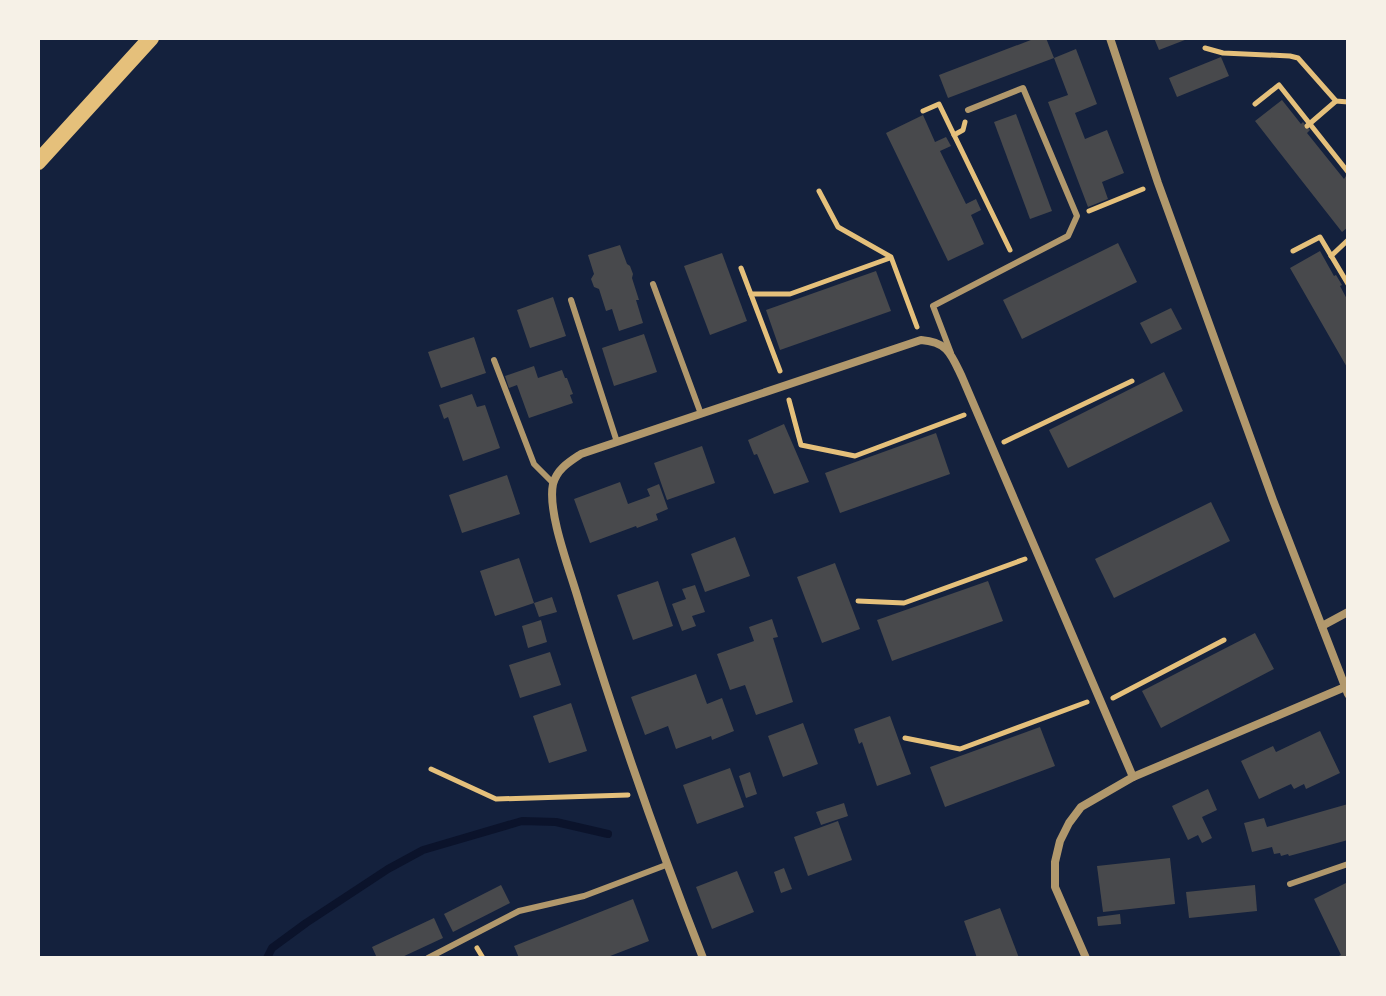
<svg xmlns="http://www.w3.org/2000/svg" width="1386" height="996" font-family="Literata,serif">
<style>
.lines{fill:none;stroke-linecap:round;stroke-linejoin:round}
.stream{stroke:#0b132b;stroke-width:8}
.building{fill:#48494c}
.path{stroke:#e5c07b;stroke-width:5}
.service{stroke:#b1986c;stroke-width:6}
.minor{stroke:#b1986c;stroke-width:8}
.secondary{stroke:#e5c07b;stroke-width:16}
</style>
<rect width="100%" height="100%" fill="#14213d"/>
<g class="lines">
<!-- stream -->
<path class="stream" d="M267,958L272,948L306,923L388,869L423,850L522,821L556,822L608,834"/>
</g>
<!-- building -->
<g class="building">
<path d="M1036,38H1046L1054,58L948,98L939,75Z"/>
<path d="M1154,38H1190L1159,50Z"/>
<path d="M1076,49L1097,104L1075,113L1085,139L1107,130L1124,173L1102,182L1108,199L1088,207L1048,102L1068,95L1054,58Z"/>
<path d="M1221,57L1229,76L1177,97L1169,78Z"/>
<path d="M1282,100L1301,124L1303,122L1310,130L1307,133L1344,179L1346,176L1348,178V227L1342,232L1255,121Z"/>
<path d="M1016,114L1052,211L1030,219L994,122Z"/>
<path d="M923,115L935,142L946,137L951,146L940,151L966,204L976,199L981,210L971,215L984,244L948,261L886,133Z"/>
<path d="M1118,243L1137,282L1022,339L1003,300Z"/>
<path d="M620,245L627,264L630,266L633,274L632,278L639,300H636L643,323L619,331L612,309L606,311L599,289L594,287L591,279L594,274L588,255Z"/>
<path d="M1320,251L1334,276L1336,275L1342,285L1340,286L1348,301V369L1290,268Z"/>
<path d="M722,253L747,321L710,335L684,266Z"/>
<path d="M876,271L891,311L780,350L766,310Z"/>
<path d="M553,297L566,336L530,348L517,310Z"/>
<path d="M1171,308L1182,329L1151,344L1140,323Z"/>
<path d="M644,334L657,372L614,386L602,348Z"/>
<path d="M474,337L486,373L441,388L428,352Z"/>
<path d="M534,366L538,378L562,370L565,378H567L573,394L570,395L573,403L529,418L517,385L509,388L505,376Z"/>
<path d="M1164,372L1183,411L1068,468L1049,430Z"/>
<path d="M472,394L477,407L485,405L500,448L463,461L448,417L444,419L439,405Z"/>
<path d="M784,424L809,482L774,494L757,454L754,455L748,440Z"/>
<path d="M936,433L950,474L840,513L825,473Z"/>
<path d="M702,446L715,483L667,500L654,463Z"/>
<path d="M507,475L520,514L462,533L449,495Z"/>
<path d="M620,482L628,504L650,496L647,489L659,484L668,509L656,514L658,520L637,528L636,526L590,543L574,499Z"/>
<path d="M1211,502L1230,541L1114,598L1095,559Z"/>
<path d="M735,537L750,576L705,592L691,554Z"/>
<path d="M519,558L534,603L495,616L480,571Z"/>
<path d="M835,563L860,629L822,643L797,577Z"/>
<path d="M658,581L673,626L633,640L617,595Z"/>
<path d="M988,581L1003,621L892,661L877,620Z"/>
<path d="M695,585L705,612L692,616L696,626L682,631L672,604L686,599L682,589Z"/>
<path d="M552,597L557,612L539,617L534,603Z"/>
<path d="M772,619L778,637L773,638L793,702L756,715L745,685L730,690L717,654L754,641L749,627Z"/>
<path d="M541,620L547,642L528,648L522,626Z"/>
<path d="M1255,633L1274,669L1161,728L1142,691Z"/>
<path d="M550,652L561,685L520,698L509,665Z"/>
<path d="M696,674L707,704L722,698L734,731L712,740L711,736L676,749L668,726L645,735L631,697Z"/>
<path d="M571,703L587,751L549,763L533,716Z"/>
<path d="M890,716L911,774L877,786L862,742L859,744L854,729Z"/>
<path d="M803,723L818,764L783,777L768,736Z"/>
<path d="M1040,727L1055,766L945,807L930,767Z"/>
<path d="M1320,731L1340,773L1306,789L1304,784L1294,789L1291,784L1259,799L1241,761L1273,746L1276,752Z"/>
<path d="M730,768L744,807L697,824L683,785Z"/>
<path d="M750,772L757,794L746,798L739,776Z"/>
<path d="M1208,789L1217,810L1202,817L1212,838L1202,843L1198,835L1188,840L1172,806Z"/>
<path d="M844,803L848,816L821,825L816,812Z"/>
<path d="M1348,804V840L1289,856L1288,854L1281,856L1280,853L1274,854L1272,847L1252,852L1244,823L1264,818L1267,827Z"/>
<path d="M838,821L852,860L808,876L794,837Z"/>
<path d="M1170,858L1175,904L1103,912L1097,866Z"/>
<path d="M784,868L792,889L781,893L774,872Z"/>
<path d="M737,871L754,912L712,929L696,887Z"/>
<path d="M1348,882V958H1334L1341,955L1314,899Z"/>
<path d="M501,885L510,903L453,932L444,914Z"/>
<path d="M1255,885L1257,911L1189,918L1186,892Z"/>
<path d="M633,899L649,941L605,958H519L514,946Z"/>
<path d="M1000,908L1019,958H977L964,921Z"/>
<path d="M1120,914L1121,924L1098,926L1097,917Z"/>
<path d="M434,918L443,938L400,958H377L372,947Z"/>
</g>
<g class="lines">
<!-- path -->
<g class="path">
<path d="M1205,48L1223,53L1290,56L1298,58L1336,101L1348,102"/>
<path d="M1255,104L1279,85L1348,172"/>
<path d="M923,111L939,104L1010,250"/>
<path d="M1307,126L1336,101"/>
<path d="M954,135L963,130L965,122"/>
<path d="M819,191L838,227L891,257L917,327"/>
<path d="M1089,211L1143,189"/>
<path d="M1293,251L1320,237L1348,284"/>
<path d="M1331,256L1348,240"/>
<path d="M741,268L780,371"/>
<path d="M751,294H790L890,258"/>
<path d="M789,400L801,445L855,456L964,415"/>
<path d="M1004,442L1132,381"/>
<path d="M858,601L904,603L1025,559"/>
<path d="M1113,698L1224,640"/>
<path d="M905,738L960,749L1087,702"/>
<path d="M431,769L496,799L628,795"/>
<path d="M477,948L483,958"/>
</g>
<!-- service -->
<g class="service">
<path d="M653,284L701,414"/>
<path d="M571,300L617,442"/>
<path d="M951,353L933,306L1068,236L1077,216L1023,88L968,110"/>
<path d="M494,360L534,464L553,483"/>
<path d="M1290,884L1348,864"/>
<path d="M428,958L519,911L584,896L666,865"/>
</g>
<!-- minor -->
<g class="minor">
<path d="M1110,38L1158,183L1273,500L1348,694"/>
<path d="M1322,626L1348,612"/>
<path d="M703,958C657,841 616,722 579,602C571,573 547,513 553,484C557,469 569,462 581,454L921,340C948,342 951,354 962,377L1133,777"/>
<path d="M1086,958L1055,887V862L1060,841L1069,823L1081,807L1133,777L1345,687"/>
</g>
<!-- secondary -->
<path class="secondary" d="M38,162L151,38"/>
</g>
<!-- border -->
<rect width="1386" height="996" fill="none" stroke="#f6f1e7" stroke-width="80"/>
</svg>
